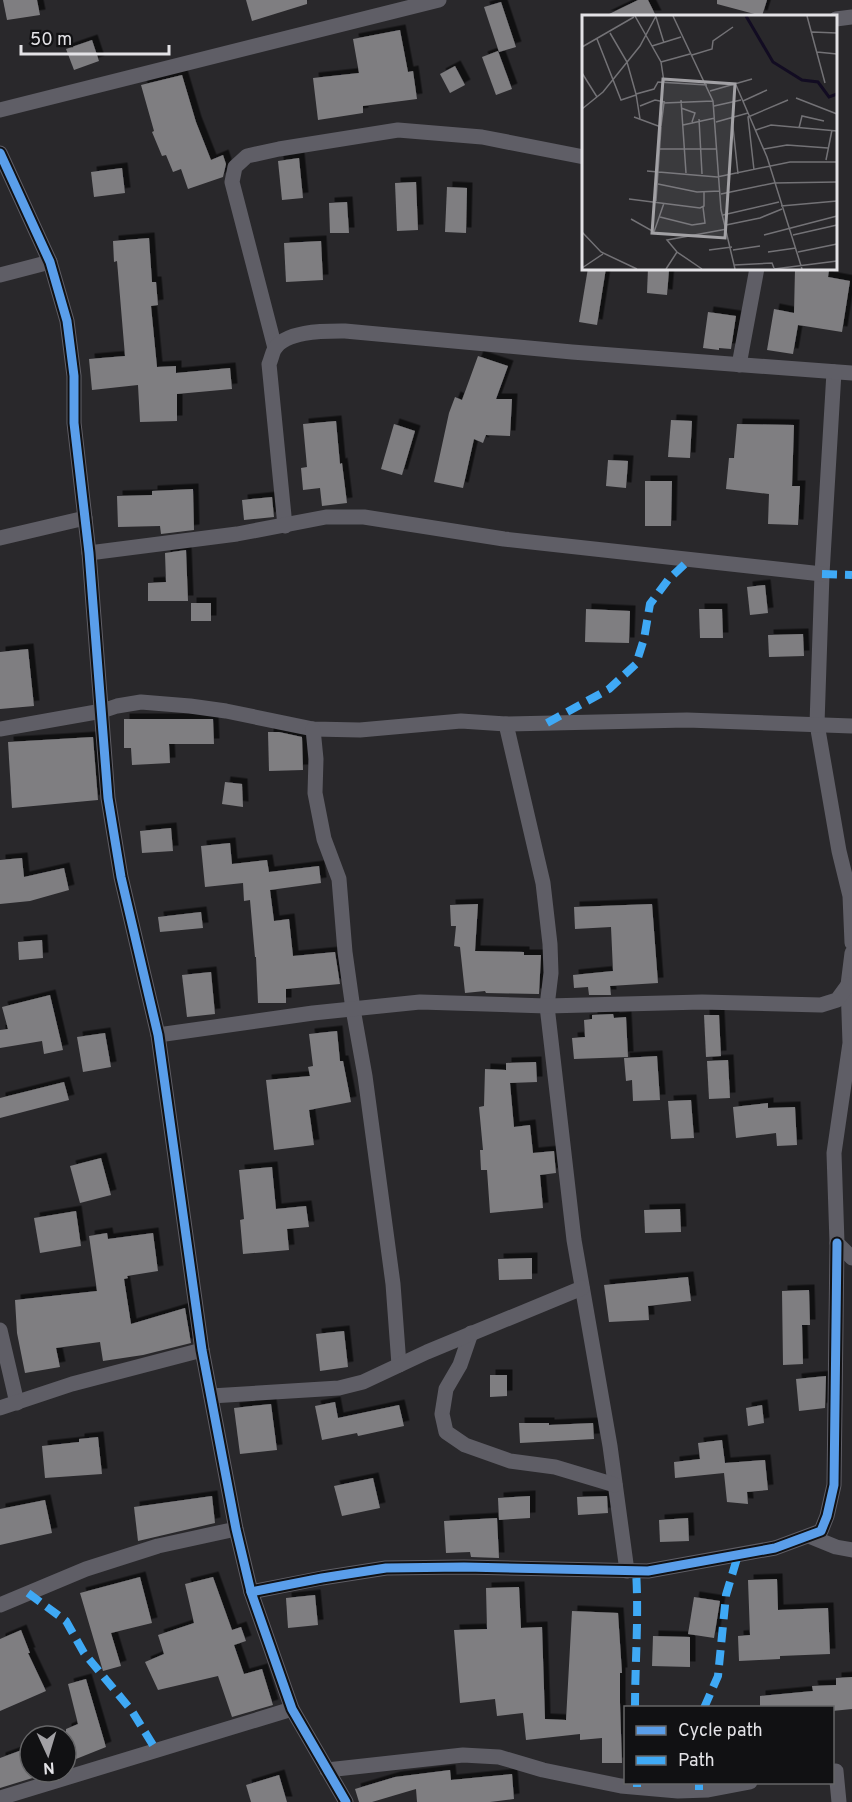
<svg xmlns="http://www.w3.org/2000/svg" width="852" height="1802" font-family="Overpass,sans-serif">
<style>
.building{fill:#7f7e81;filter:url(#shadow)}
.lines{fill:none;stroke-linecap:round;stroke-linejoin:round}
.street{stroke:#5f5e66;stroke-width:15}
.quiet{stroke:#3fa9f5;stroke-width:8;stroke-dasharray:15 8;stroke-linecap:butt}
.cycleway-casing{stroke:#111113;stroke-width:13}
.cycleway{stroke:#5a9eea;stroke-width:9}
.inset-river{fill:none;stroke:#120c22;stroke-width:3}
.inset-road{fill:none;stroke:#737276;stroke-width:1.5}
.view{fill:#a2a1a5;fill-opacity:0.15;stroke:#a2a1a5;stroke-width:3}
.inset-edge{fill:none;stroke:#e3e2e6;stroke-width:3}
</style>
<defs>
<filter id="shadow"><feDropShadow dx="5.5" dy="-5.5" stdDeviation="0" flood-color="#0009"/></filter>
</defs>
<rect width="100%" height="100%" fill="#29282b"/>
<!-- building -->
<g class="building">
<path d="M3,0H37L40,15L7,20Z"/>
<path d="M246,0H307V4L252,21Z"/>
<path d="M638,0H648L656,16H605Z"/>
<path d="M717,0H767L762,16L717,4Z"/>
<path d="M501,2L516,47L499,52L484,7Z"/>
<path d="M400,30L408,72L413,71L417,99L363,106V113L318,120L313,78L359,73L353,39Z"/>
<path d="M92,40L99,61L74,70L66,49Z"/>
<path d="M498,51L512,89L496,95L482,57Z"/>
<path d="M455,66L465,85L450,93L440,74Z"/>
<path d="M182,75L196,122L211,160L223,155L226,164L223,177L188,189L181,169L173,172L166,155L162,156L152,132L154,131L141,85Z"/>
<path d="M299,158L303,198L282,200L278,161Z"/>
<path d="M122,168L125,193L94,197L91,172Z"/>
<path d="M416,182L418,230L397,231L395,183Z"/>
<path d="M447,187L467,188L466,233L445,232Z"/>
<path d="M347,202L349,233H330L329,203Z"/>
<path d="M149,238L152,282H156L158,305L151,306L157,367L176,366V373L230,368L232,389L177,394V421L140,422L138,385L92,390L89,359L125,356L117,261L114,262L113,241Z"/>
<path d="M321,241L323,280L286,282L284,243Z"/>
<path d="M588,268H606L597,325L579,322Z"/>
<path d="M648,268L669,270L667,295L647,293Z"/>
<path d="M795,269L829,270L828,277L850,281L842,332L798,325L793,354L767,350L774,309L794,313Z"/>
<path d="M708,312L736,316L731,349L719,348V350L703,348Z"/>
<path d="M478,356L508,366L496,399H512L510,436L486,435L483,443L474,439L463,488L434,482L449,413L455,397L462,400Z"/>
<path d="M671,420L692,421L690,458L668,457Z"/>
<path d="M336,421L340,464L342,463L347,503L322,506L320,488L303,490L301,468L307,467L303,424Z"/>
<path d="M394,424L415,431L402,475L381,469Z"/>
<path d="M737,424L794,425L792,486H800L798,525L768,524L769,494L726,489L729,458H734Z"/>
<path d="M608,460L628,461L626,488L606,486Z"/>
<path d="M645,481H672L671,526H645Z"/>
<path d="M193,489L194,530L161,534L160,526L118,527L117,496L152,495V491Z"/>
<path d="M272,497L274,517L244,520L242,500Z"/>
<path d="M186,550L188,601H148V583L166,582L165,553Z"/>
<path d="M765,585L768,613L750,615L747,587Z"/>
<rect x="191" y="603" width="20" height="18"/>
<path d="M586,609L630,611L629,643L585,642Z"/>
<path d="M699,609H722L723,638H700Z"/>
<path d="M803,634L804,656L769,657L768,635Z"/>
<path d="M28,649L34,706L0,709V652Z"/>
<path d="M124,719H213L214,744H169L170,763L132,765L131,748H124Z"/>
<path d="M268,732H279L302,737L303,770L269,771Z"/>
<path d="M93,737L98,800L12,808L8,742Z"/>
<path d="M225,782L242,784L243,807L222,804Z"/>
<path d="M171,828L173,851L142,853L140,831Z"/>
<path d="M230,843L232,864L267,860L269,872L319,866L321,883L270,890L274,921L289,919L293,956L335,952L340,984L286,989V1003H258L256,957H255L250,900L244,901L243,883L205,887L201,846Z"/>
<path d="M22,858L24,877L64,868L69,890L30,901L0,904V860Z"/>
<path d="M478,904L475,951L524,952V955H541L539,994L486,993L485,991L465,993L460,947L454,946L456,926H451L450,905Z"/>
<path d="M652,904L658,983L610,986L611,995H589L588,987L574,988L573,975L613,971L611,927L575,929L574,907Z"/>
<path d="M201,912L203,928L160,932L158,917Z"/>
<path d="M42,940L43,958L19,960L18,942Z"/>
<path d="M211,972L215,1014L187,1017L182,975Z"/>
<path d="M50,995L63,1050L44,1054L42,1041L0,1048V1030L8,1029L2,1007Z"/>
<path d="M613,1014L614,1018L626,1017L628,1057L574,1059L572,1038L585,1037L584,1020L592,1019V1015Z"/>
<path d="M704,1015H719L721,1056L706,1057Z"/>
<path d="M337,1031L340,1061H343L351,1102L309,1110L314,1145L274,1150L266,1080L310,1076L308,1067L313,1066L309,1034Z"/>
<path d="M105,1033L111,1067L83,1072L77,1037Z"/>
<path d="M657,1056L660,1100L633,1101L632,1080L626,1081L624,1058Z"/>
<path d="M728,1060L730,1098L709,1099L707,1061Z"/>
<path d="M536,1062L537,1082L510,1083L514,1127L530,1125L533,1153L554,1151L556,1173L540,1175L543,1208L490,1213L487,1170H481L480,1150H483L479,1107L484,1106L485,1069L506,1070V1063Z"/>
<path d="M64,1082L69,1100L0,1118V1098Z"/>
<path d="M691,1100L694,1138L671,1139L668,1101Z"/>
<path d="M768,1103V1108L795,1107L797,1145L777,1146L776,1133L736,1138L733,1107Z"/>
<path d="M101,1158L111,1195L80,1203L70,1166Z"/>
<path d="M272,1167L276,1209L306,1206L309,1227L287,1229L289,1250L243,1254L240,1220L244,1219L239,1170Z"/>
<path d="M680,1209L681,1232L645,1233L644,1210Z"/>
<path d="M76,1211L81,1246L40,1253L34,1218Z"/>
<path d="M107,1233L108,1239L153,1233L158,1271L127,1276L128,1278L124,1279L131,1324L185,1308L191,1343L143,1355L103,1361L100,1342L56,1348L60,1367L25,1373L17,1333L15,1300L97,1291L89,1236Z"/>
<path d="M532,1258V1279L499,1280L498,1259Z"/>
<path d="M688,1277L691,1301L648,1306L649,1320L609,1322L604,1285Z"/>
<path d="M809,1290L810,1325H802L803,1364L783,1365L782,1291Z"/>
<path d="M344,1331L348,1367L320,1371L316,1334Z"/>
<path d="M490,1375H507V1396L490,1397Z"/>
<path d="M826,1376L825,1408L799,1411L796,1379Z"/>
<path d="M335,1402L338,1418L399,1405L404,1426L358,1436L357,1433L322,1440L315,1406Z"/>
<path d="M271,1404L277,1450L240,1454L234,1408Z"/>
<path d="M762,1405L764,1423L748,1426L746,1408Z"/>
<path d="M519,1423H549V1425L593,1423L594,1439L520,1443Z"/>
<path d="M98,1437L102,1474L45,1478L42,1446L79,1442V1439Z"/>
<path d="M722,1440L725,1463L765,1460L768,1490L747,1492L748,1504L727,1502L724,1473L675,1478L674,1462L700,1459L698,1443Z"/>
<path d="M373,1478L380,1508L342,1516L334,1486Z"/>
<path d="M212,1496L215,1523L138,1541L134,1507Z"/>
<path d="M530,1496V1518L499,1520L498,1498Z"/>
<path d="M607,1496L608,1513L578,1515L577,1497Z"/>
<path d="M45,1500L52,1533L0,1545V1509Z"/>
<path d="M497,1518L499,1558L471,1557L470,1552L446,1553L444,1521Z"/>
<path d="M688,1518L689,1541L660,1542L659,1520Z"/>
<path d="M140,1577L152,1623L111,1633L121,1666L103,1671L80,1593Z"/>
<path d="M213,1577L232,1630L241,1627L246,1641L234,1645L244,1674L262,1669L273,1705L232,1717L218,1676L158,1690L145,1662L164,1654L158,1635L194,1623L185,1584Z"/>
<path d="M777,1579L778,1610L828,1608L830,1654L780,1656V1659L739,1661L738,1636L750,1635L748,1580Z"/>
<path d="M519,1587L521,1628L542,1627L545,1719L566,1720L572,1611L618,1613L622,1673H620V1703L622,1763H602V1738L580,1740V1734L526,1740L523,1713L497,1716L495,1699L460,1703L454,1630L487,1629L486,1588Z"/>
<path d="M315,1595L318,1625L288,1628L286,1598Z"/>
<path d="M694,1597L720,1601L714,1638L688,1634Z"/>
<path d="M21,1630L30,1653H28L46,1691L0,1711V1639Z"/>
<path d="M653,1636L690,1637V1667L652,1666Z"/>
<path d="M852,1677V1709L832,1711V1707H760V1696L813,1691L812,1686L836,1685V1678Z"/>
<path d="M86,1679L106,1747L66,1763V1729L78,1724L68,1684Z"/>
<path d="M30,1747V1772H52L0,1788V1758Z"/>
<path d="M450,1770L451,1780L512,1774L514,1799L490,1802H417L416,1789L372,1802H359L355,1789L395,1777Z"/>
<path d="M279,1775L287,1802H251L246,1785Z"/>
</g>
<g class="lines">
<!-- street -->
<g class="street">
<path d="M836,19L852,17"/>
<path d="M0,110L439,0"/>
<path d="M0,153L50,262L67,321L74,376V423L89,553L108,798L121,877L158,1035L202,1350L236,1529L251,1592L292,1709L346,1802"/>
<path d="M0,275L50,262"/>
<path d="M275,348L232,182L235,167L247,156L279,149L398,130L482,137L584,157"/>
<path d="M739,365L757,268"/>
<path d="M834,372L822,574L817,724L839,851L850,896L852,943"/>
<path d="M285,526L269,364C271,360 272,354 274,350C285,330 326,331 345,331L572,352L852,373"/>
<path d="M0,538L85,518"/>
<path d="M89,553L237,534L326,517H364L504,539L822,574"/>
<path d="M506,724L543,883L550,944L551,973L547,1006L574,1240L610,1446L627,1571"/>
<path d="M0,729L102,711L117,706L141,702L190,706L226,711L313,729L360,730L461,721L506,724L687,720L852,726"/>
<path d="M313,729L316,759L315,793L324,839L339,879L345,952L353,1009L365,1076L393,1284L399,1365"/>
<path d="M852,953L848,985L850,1043L834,1153L837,1243L852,1258"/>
<path d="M158,1035L313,1013L420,1002L547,1006L702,1002L821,1005L837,1000L848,985"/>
<path d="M0,1330L17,1403"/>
<path d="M471,1333L460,1365L446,1389L442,1414L446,1432L465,1445L510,1461L555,1467L615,1485"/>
<path d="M211,1396L339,1388L363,1382L427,1352L582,1288"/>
<path d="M0,1408L72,1384L202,1350"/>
<path d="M809,1536L836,1547L852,1550"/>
<path d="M251,1592L322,1578L386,1568L464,1567L648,1571L775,1548L821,1531L827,1516L834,1485L837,1243"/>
<path d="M0,1605L86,1569L158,1546L236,1529"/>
<path d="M327,1770L463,1755L499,1757L543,1770L621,1786L678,1791L708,1790L750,1782"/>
<path d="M836,1771L839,1802"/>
<path d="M0,1798L292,1709"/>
</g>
<!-- quiet -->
<g class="quiet">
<path d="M822,574L852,575"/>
<path d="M547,723L609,689L636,664L644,639L650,604L668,580L689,560"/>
<path d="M28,1593L66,1621L84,1653L132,1711L156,1750"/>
<path d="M635,1708C635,1662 639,1617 636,1571"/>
<path d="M704,1708L718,1676L726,1595L738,1555"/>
<path d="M637,1782V1787"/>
<path d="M699,1790V1782"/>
</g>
<!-- cycleway casing -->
<g class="cycleway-casing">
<g id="cycleway">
<path d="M0,153L50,262L67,321L74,376V423L89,553L108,798L121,877L158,1035L202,1350L236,1529L251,1592L292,1709L346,1802"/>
<path d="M251,1592L322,1578L386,1568L464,1567L648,1571L775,1548L821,1531L827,1516L834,1485L837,1243"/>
</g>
</g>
<!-- cycleway -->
<use href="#cycleway" class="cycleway"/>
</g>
<!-- overview -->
<g transform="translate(582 15)">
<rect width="255" height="255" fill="#29282b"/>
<path class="inset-river" d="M164,1L191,47L220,65L236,67L247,82L255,79"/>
<path class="inset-road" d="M53,1L79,47L82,67M91,1L131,86L139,195L153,254M225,1L243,68M74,2L82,28M230,17L255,18M28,18L45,47L54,79L72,74L76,67L125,70M15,24L39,85L54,80M70,31L99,22M0,32L52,2M235,37L255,39M110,40L130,34L131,26L151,12M79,47L108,39M0,58L15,82M154,70L185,142L220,254M128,76L170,64M54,79L58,104M214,83L255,99M99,85L104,158M161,86L185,75M58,91L73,85L83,87M132,91L159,85M99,93L113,98L110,107M0,94L21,77L58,31L74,1M52,102L79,112L74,186M150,103L156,159M117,104L120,159M134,107L166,98M101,110L133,103M79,111L82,88L131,86M217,113L220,101L242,106M174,115L189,110L255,116M76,134H135M182,134L205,130L246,133M244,145L250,115M172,155L166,102L206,85M65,156L135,162L208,147H255M76,169L115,177L138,176M139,179L192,168L255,167M47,184L118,193L122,191V177M199,191L255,186M141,200L197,187M78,202L110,210L123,208L121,192M49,204L72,217L82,188M144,210L178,203L200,194M0,217L19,237L55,254M182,220L255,201M211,220L255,210M127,235L150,232M151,235L178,231M186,237L214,233M216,237L255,229M152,250L190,248L192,253M0,253L21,239M84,254L95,237M120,254L95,237L85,225L145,214M192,254L255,246"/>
<path class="view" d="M81,64L153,69L143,223L70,218Z"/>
<rect width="255" height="255" class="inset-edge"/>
</g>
<!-- legend -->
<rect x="624" y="1706" width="210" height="78" fill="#111113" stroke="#656567" stroke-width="1.5"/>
<rect x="636" y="1726" width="30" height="9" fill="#5a9eea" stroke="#656567" stroke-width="1.5"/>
<text x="678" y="1736" font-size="18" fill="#e3e2e6">Cycle path</text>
<rect x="636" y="1756" width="30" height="9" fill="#3fa9f5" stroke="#656567" stroke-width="1.5"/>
<text x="678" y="1766" font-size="18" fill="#e3e2e6">Path</text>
<!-- north arrow -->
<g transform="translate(48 1754) rotate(176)"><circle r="28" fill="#111113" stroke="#656567" stroke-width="1.5"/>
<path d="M0-4.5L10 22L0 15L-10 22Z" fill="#a2a1a5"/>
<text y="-9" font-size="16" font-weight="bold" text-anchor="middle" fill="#e3e2e6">N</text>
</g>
<!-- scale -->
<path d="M21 45v9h148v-9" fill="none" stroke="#e3e2e6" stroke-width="3"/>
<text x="30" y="45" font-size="18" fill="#e3e2e6" stroke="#111113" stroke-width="4.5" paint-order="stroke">50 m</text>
</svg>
